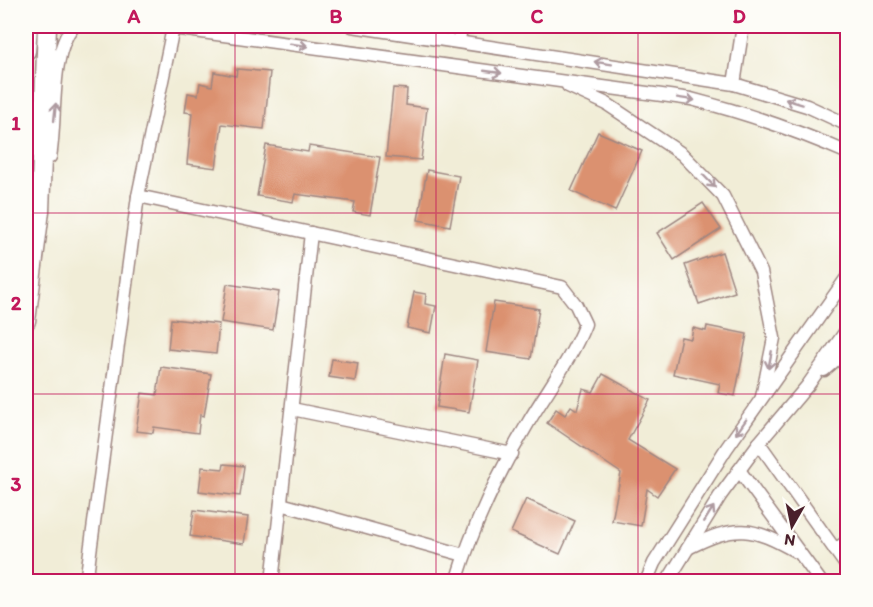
<svg xmlns="http://www.w3.org/2000/svg" width="873" height="607" font-family="Itim,sans-serif">
<style>
.building{fill:#db9170}
.lines{fill:none;stroke-linecap:round;stroke-linejoin:round}
.minor-casing{stroke:#9e8681;stroke-width:15}
.primary-casing{stroke:#9e8681;stroke-width:21}
.minor{stroke:#fff;stroke-width:12}
.primary{stroke:#fff;stroke-width:18}
.oneway{stroke:#ae9aa0}
.grid{fill:none;stroke:#c2185b;stroke-width:1.5;stroke-opacity:0.55}
.neatline{fill:none;stroke:#c2185b;stroke-width:2}
.grid-label{font-size:20px;text-anchor:middle;font-weight:bold;fill:#c2185b}
</style>
<rect width="100%" height="100%" fill="#fdfcf7"/>
<filter id="ink" filterUnits="userSpaceOnUse"><feTurbulence type="fractalNoise" baseFrequency=".0167" numOctaves="2"/><feDisplacementMap in="SourceGraphic" scale="12" xChannelSelector="R" yChannelSelector="G"/><feConvolveMatrix kernelMatrix="1 2 1 2 8 2 1 2 1" color-interpolation-filters="sRGB"/></filter>
<filter id="wash" filterUnits="userSpaceOnUse"><feTurbulence type="fractalNoise" baseFrequency=".008" numOctaves="4" result="noise"/><feDisplacementMap in="SourceGraphic" scale="24" xChannelSelector="R" yChannelSelector="G"/><feGaussianBlur stdDeviation="1.35" result="paint"/><feColorMatrix in="noise" values="0 0 0 0 0 0 0 0 0 0 0 0 0 0 0 0 0 1.4 0 .05"/><feComposite in="paint" operator="in"/></filter>
<g filter="url(#wash)">
<rect width="100%" height="100%" fill="#f1edd7"/>
<g id="blocks">
<!-- building -->
<g class="building">
<path d="M237,69L270,72L264,129L222,124L216,168L187,164L192,113L185,112L188,93L198,95L200,83L212,86L214,72L236,76Z"/>
<path d="M393,88L407,89L406,105L427,108L421,160L386,157Z"/>
<path d="M598,132L642,151L615,211L571,191Z"/>
<path d="M266,145L308,152L309,146L380,157L370,215L353,212L355,202L295,194L293,202L257,196Z"/>
<path d="M427,170L459,176L450,226L418,220Z"/>
<path d="M703,203L721,229L674,260L657,233Z"/>
<path d="M722,252L735,292L699,304L685,265Z"/>
<path d="M227,284L279,292L273,330L221,322Z"/>
<path d="M414,292L426,294L425,304L436,306L431,333L407,328Z"/>
<path d="M494,302L539,309L531,359L486,352Z"/>
<path d="M171,319L219,324L216,354L168,349Z"/>
<path d="M707,326L747,334L735,396L718,393L720,384L673,374L681,337L691,339L693,328L706,331Z"/>
<path d="M445,354L478,360L469,412L437,407Z"/>
<path d="M332,359L358,363L355,381L329,377Z"/>
<path d="M161,367L211,374L204,416L200,415L198,433L154,427L153,433L136,431L142,393L157,395Z"/>
<path d="M603,374L650,400L628,440L675,469L657,496L647,489L641,526L612,521L621,473L547,423L556,409L565,415L571,406L577,410L583,389L593,392Z"/>
<path d="M224,464L244,466L240,496L199,491L202,467L223,469Z"/>
<path d="M526,499L575,521L560,554L511,532Z"/>
<path d="M194,510L248,517L244,544L190,536Z"/>
</g>
</g>
</g>
<g filter="url(#ink)">
<use href="#blocks" fill-opacity="0" stroke="#9e8681" stroke-width="1.5"/>
<g class="lines">
<!-- minor casing -->
<g class="minor-casing">
<g id="minor">
<path d="M158,26L691,99C746,113 796,130 848,153"/>
<path d="M352,26L734,84L807,106L848,125"/>
<path d="M459,41L461,26"/>
<path d="M734,84L743,26"/>
<path d="M568,86L607,104L682,154L723,196L761,272L774,338L762,397"/>
<path d="M50,157C57,119 49,55 73,26"/>
<path d="M138,196L562,287L576,305L585,324C571,360 547,390 528,423C498,473 473,526 456,582"/>
<path d="M824,370L848,349"/>
<path d="M292,409L512,454"/>
<path d="M759,443L848,568"/>
<path d="M739,470L821,582"/>
<path d="M281,504L464,555"/>
<path d="M688,548C736,524 751,526 797,552"/>
<path d="M835,550L848,541"/>
<path d="M86,582L138,196L173,28"/>
<path d="M272,582L311,233"/>
<path d="M646,582L654,563L726,449L848,276"/>
<path d="M667,582L720,496L759,443L808,385L848,328"/>
</g>
</g>
<!-- primary casing -->
<g class="primary-casing">
<g id="primary">
<path d="M26,51L28,26"/>
<path d="M26,321L40,211L47,26"/>
</g>
</g>
<!-- minor -->
<use href="#minor" class="minor"/>
<!-- primary -->
<use href="#primary" class="primary"/>
</g>
<!-- one-way arrows -->
<defs><path id="oneway-shaft" d="M-6 0H5M1.5-3L5.5 0L1.5 3" fill="none" stroke-width="1.6" stroke-linecap="round" stroke-linejoin="round" transform="scale(1.5)"/></defs>
<g class="oneway">
<use href="#oneway-shaft" transform="translate(299 45) rotate(8)"/>
<use href="#oneway-shaft" transform="translate(603 63) rotate(-171)"/>
<use href="#oneway-shaft" transform="translate(493 72) rotate(8)"/>
<use href="#oneway-shaft" transform="translate(686 99) rotate(9)"/>
<use href="#oneway-shaft" transform="translate(794 102) rotate(-163)"/>
<use href="#oneway-shaft" transform="translate(55 112) rotate(-84)"/>
<use href="#oneway-shaft" transform="translate(709 181) rotate(46)"/>
<use href="#oneway-shaft" transform="translate(770 360) rotate(101)"/>
<use href="#oneway-shaft" transform="translate(741 427) rotate(125)"/>
<use href="#oneway-shaft" transform="translate(709 514) rotate(-58)"/>
</g>
</g>
<!-- grid -->
<path class="grid" d="M235,26V582M436,26V582M638,26V582M26,213H848M26,394H848"/>
<!-- margin -->
<rect width="873" height="607" fill="none" stroke="#fdfcf7" stroke-width="66"/>
<!-- north arrow -->
<g transform="translate(792 526) rotate(189)" stroke="#fdfcf7" stroke-width="4.5" paint-order="stroke">
<path d="M0-4.5L10 22L0 15L-10 22Z" fill="#4a1f2b"/>
<text y="-9" font-size="16" font-weight="bold" text-anchor="middle" fill="#4a1f2b">N</text>
</g>
<rect x="33" y="33" width="807" height="541" class="neatline"/>
<g class="grid-label">
<text x="134" y="23">A</text>
<text x="336" y="23">B</text>
<text x="537" y="23">C</text>
<text x="739" y="23">D</text>
<text x="16" y="130">1</text>
<text x="16" y="310">2</text>
<text x="16" y="491">3</text>
</g>
</svg>
